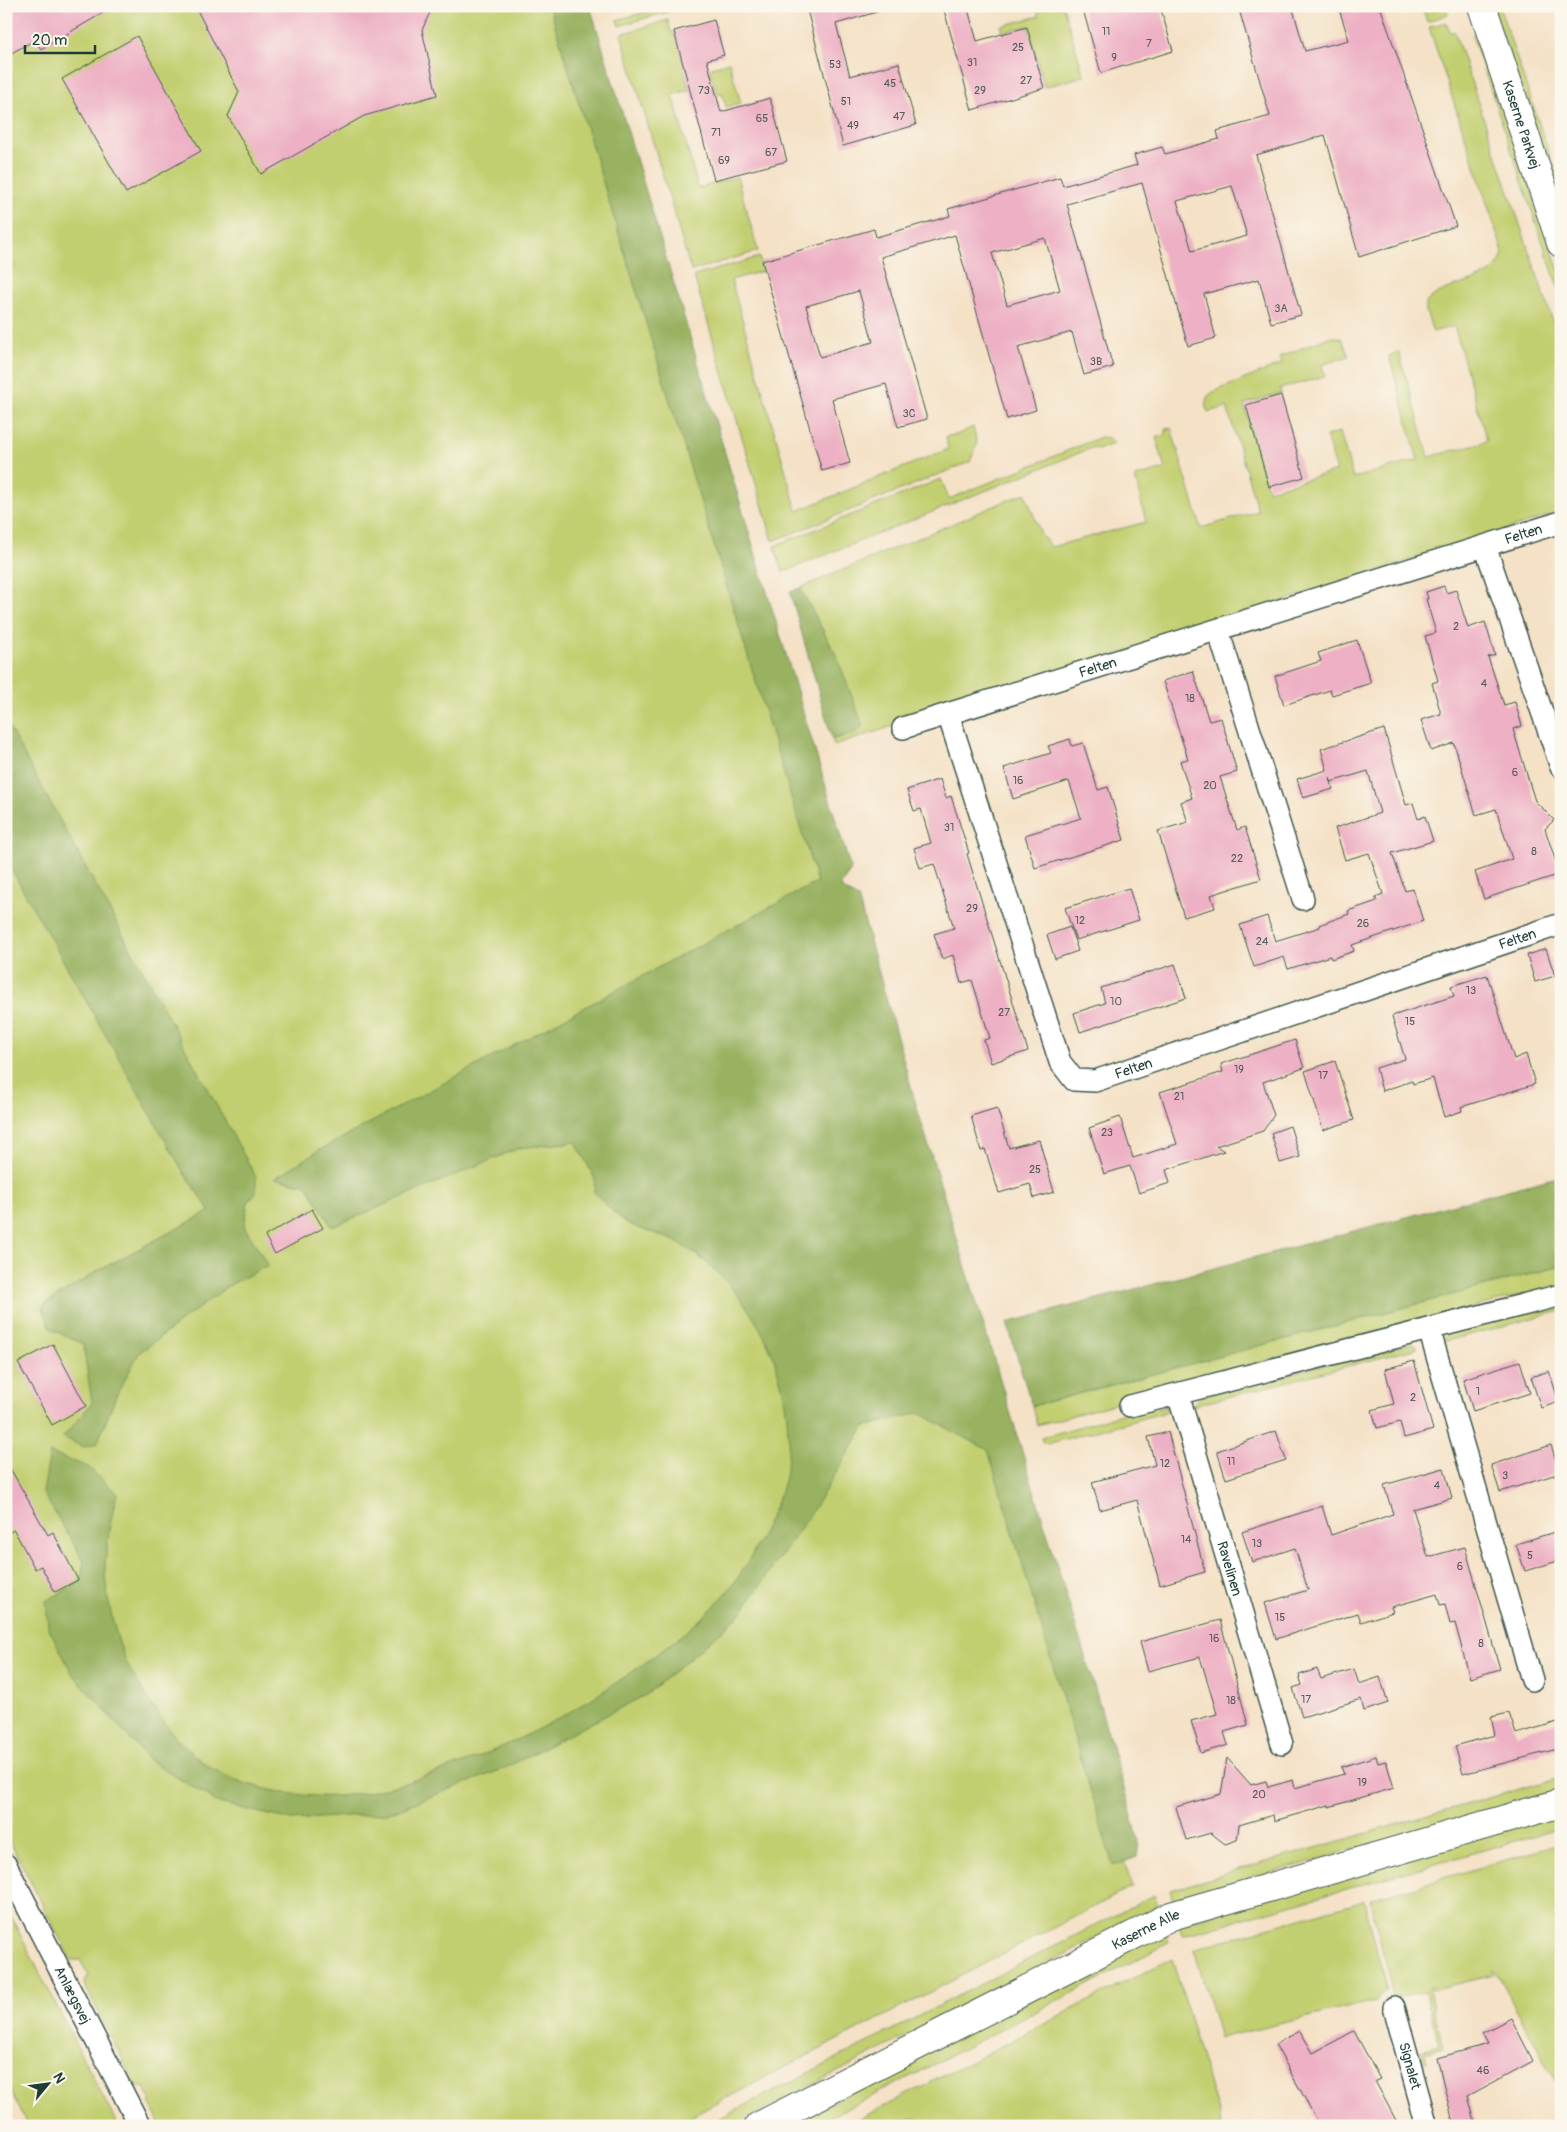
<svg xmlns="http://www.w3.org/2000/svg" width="1567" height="2132" font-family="Pangolin,sans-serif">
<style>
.green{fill:#c2cf70;stroke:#708652}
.forest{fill:#99b262;stroke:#5c784b}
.building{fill:#edb0c4;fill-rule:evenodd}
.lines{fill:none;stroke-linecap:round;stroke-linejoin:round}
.street-casing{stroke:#3f564a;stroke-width:24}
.secondary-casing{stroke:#3f564a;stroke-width:30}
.street{stroke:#fff;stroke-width:21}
.secondary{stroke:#fff;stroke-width:28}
.labels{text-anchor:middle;stroke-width:4;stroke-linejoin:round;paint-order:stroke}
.number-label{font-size:11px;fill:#525a58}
.street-label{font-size:14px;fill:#1f3d34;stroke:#fbf7ec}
</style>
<rect width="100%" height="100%" fill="#fbf7ec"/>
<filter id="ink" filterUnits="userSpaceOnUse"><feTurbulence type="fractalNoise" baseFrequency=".02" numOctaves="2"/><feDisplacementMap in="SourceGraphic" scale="10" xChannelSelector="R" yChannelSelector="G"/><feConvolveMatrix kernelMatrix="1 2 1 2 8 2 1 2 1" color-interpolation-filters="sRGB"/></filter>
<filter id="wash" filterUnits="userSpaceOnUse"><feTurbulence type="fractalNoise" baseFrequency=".0096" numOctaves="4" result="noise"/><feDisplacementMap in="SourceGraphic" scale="20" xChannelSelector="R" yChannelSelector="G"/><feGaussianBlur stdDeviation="1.12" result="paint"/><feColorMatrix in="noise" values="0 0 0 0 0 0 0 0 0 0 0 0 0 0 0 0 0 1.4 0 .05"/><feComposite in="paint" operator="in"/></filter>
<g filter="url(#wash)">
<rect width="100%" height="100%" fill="#f4e1c6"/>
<!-- green -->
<g class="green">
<path d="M6,6H562L1132,1887L673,2126H161L149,2103L151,2099L145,2088L136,2086L84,1984L85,1979L89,1976L80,1960H71L6,1834Z"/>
<path d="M666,6H687L619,26L617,20Z"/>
<path d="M1036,6H1063L1084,76L1045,87L1028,26L1003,32L1001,26L1039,16Z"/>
<path d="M1422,6H1445L1448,14L1427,22Z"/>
<path d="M1493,6H1499L1561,188V204Z"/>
<path d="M668,20L671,32H674L702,68L684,73L689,90L673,95L698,188L737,177L758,251L691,271L621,34Z"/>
<path d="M1446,22L1450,33L1454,31L1561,345V512L896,725L834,746L832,739L855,734L837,657L800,588L1025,493L1041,534L1051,547L1146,522L1135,477L1165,469L1156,437L1166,435V429L1171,428L1201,528L1258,511L1227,407L1208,412L1205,405L1208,396L1213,392L1282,364L1280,357L1329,337H1336L1342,339L1349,356L1322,365L1325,376L1280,389L1281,393L1244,404L1268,490L1337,471L1326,436L1340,432L1353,478L1418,460L1389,356L1399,352L1429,457L1487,441L1454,326L1433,332L1426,311V303C1444,279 1498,287 1503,252L1429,27Z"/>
<path d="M1477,32L1561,277V296L1472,35Z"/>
<path d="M729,62L741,103L726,107L722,93L717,95L709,68Z"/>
<path d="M759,257L763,271L731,280L797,511L948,449L946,436L956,435L973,427L977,444L970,462L773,541L694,276Z"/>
<path d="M1101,437L1109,438L1114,444L1097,449L1094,447L783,572L774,546L941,479L949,499Z"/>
<path d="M1561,1266V1285L1124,1397L1125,1401L1037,1425L1032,1406Z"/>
<path d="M1561,1305V1311L1442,1342L1448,1333Z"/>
<path d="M1412,1343L1418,1348L1192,1406L1201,1396Z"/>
<path d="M1167,1407L1170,1411L1047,1444L1043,1443L1041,1438L1128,1412Z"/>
<path d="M1561,1777V1790L1173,1901L1170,1890Z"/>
<path d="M1561,1814V1828L1182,1936L1178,1924Z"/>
<path d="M1561,1844V2091L1495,1970L1493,1971L1495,1975L1431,1990V1987H1428L1444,2048L1424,2053L1426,2061L1423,2062L1420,2051L1440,2046L1425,1992L1394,1999L1370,1899Z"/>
<path d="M1154,1895L1158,1906L733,2126H705Z"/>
<path d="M1364,1900L1387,1991L1376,2001L1220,2038L1194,1949Z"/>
<path d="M6,1907L118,2126H28L6,2082Z"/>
<path d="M1165,1930L1169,1943L814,2126H786Z"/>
<path d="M1172,1958L1222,2126H935L913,2118L898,2126H846Z"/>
</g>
<!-- forest -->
<g class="forest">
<path d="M546,6H590L851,870L841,884L842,889L858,898L917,1108L1101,1709L1139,1841L1137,1857L1113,1866L988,1450L919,1413L864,1427L811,1513L738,1617L647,1694L503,1769L388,1813L292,1820L218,1803L149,1760L72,1673L48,1627L46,1601L81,1581L84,1561L43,1493L50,1453L88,1467L117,1493C111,1518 106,1543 105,1569C105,1596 116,1638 127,1664C132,1674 139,1684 145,1694C165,1728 191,1760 227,1776C257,1790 304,1798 337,1796C369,1794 401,1785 432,1774C514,1747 583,1708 653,1657C684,1634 717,1609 739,1576C755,1552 776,1509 784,1481C795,1440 784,1375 765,1338C746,1300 714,1262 676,1242C660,1233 639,1231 624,1221C613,1213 603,1201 594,1192L595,1179L576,1142L519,1148L332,1227L307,1185L275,1178L316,1152L817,882L550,9Z"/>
<path d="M800,588L837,657L863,726L855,734L832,739L790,592Z"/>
<path d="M6,722L256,1177V1192L248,1202L244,1226L268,1265L228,1286L139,1353L116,1396L97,1444L83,1447L63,1437L92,1403L83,1344L51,1329L42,1306L101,1269L210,1211L184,1173L6,860Z"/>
<path d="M1561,1176V1266L1032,1406L1007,1323Z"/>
</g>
<g id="blocks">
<!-- building -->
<g class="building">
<path d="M6,6H115L41,49L35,40L6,56Z"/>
<path d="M195,6H433L422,30L437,95L364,116L261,174L228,116L239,92Z"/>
<path d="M806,6H880V11L836,24L850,76L899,63L916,125L843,146Z"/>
<path d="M958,6H967L977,41L1027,27L1044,88L972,110L944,10Z"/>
<path d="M1082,6H1160L1173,51L1101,73Z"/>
<path d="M1238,6H1292L1305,51L1349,40L1338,6H1380L1456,226L1359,257L1325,135L1256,155L1301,315L1271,323L1259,279L1204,294L1216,338L1188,346L1142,183L1067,204L1113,367L1084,375L1072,332L1018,347L1036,410L1007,419L955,235L881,257L927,419L898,427L886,384L832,399L850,463L822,471L762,261L874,229L876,237L950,216L948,209L1060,177L1063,186L1137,165L1134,155L1162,147L1165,154L1219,139L1217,131L1270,116ZM1232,186L1247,236L1192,251L1177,201ZM1045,238L1060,290L1007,305L992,253ZM859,291L873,342L820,357L806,306Z"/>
<path d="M714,20L724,55L707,60L721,112L770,98L787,161L714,180L674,31Z"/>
<path d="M137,36L201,151L126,193L62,79Z"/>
<path d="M1281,395L1304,477L1269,487L1246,405Z"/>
<path d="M1444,586L1446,593L1456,590L1468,628L1485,622L1495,655L1488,657L1504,705L1515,702L1522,726L1513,729L1535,801L1554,820L1545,829L1560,874L1484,899L1475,872L1512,859L1496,809L1476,815L1454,743L1431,751L1421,720L1441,714L1432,683L1438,681L1425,636L1436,633L1426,599H1428L1426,592Z"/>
<path d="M1357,640L1371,683L1332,695L1330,690L1284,705L1275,676L1321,661L1318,653Z"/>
<path d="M1193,671L1209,721L1221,718L1237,772L1220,777L1237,830L1245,827L1261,879L1211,895L1215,908L1184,917L1158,831L1188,822L1181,802L1192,798L1180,761L1188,759L1163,681Z"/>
<path d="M1384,729L1406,805L1413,803L1418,819L1425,816L1433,841L1392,853L1405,891L1413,889L1423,921L1352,945L1354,951L1331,959L1330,956L1288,969L1284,957L1254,967L1240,925L1267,916L1275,941L1320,927L1319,925L1349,914L1348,911L1377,901L1375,897L1383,894L1369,853L1345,860L1335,828L1380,813L1368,771L1331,782L1330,778L1333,789L1303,798L1297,779L1327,770L1321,749Z"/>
<path d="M1070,739L1072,746L1083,743L1098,790L1108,787L1124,840L1035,868L1025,835L1081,818L1069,781L1013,799L1004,768L1051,753L1048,746Z"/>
<path d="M940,779L946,798L951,796L969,853L967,854L1028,1051L991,1063L984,1040L990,1038L972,980L961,983L953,955L942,959L934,934L954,928L934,864L920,868L914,848L931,843L921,809L914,811L907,790Z"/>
<path d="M1129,888L1139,920L1076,940L1065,908Z"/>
<path d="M1070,927L1078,951L1055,959L1047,935Z"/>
<path d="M1546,949L1555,976L1535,982L1527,955Z"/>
<path d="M1175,964L1186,998L1080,1032L1074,1013L1105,1003L1101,988Z"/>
<path d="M1487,975L1514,1059L1526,1054L1535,1084L1461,1107L1462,1111L1444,1117L1433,1078L1413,1084L1412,1081L1382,1091L1376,1068L1405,1059L1392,1016L1454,996L1451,986Z"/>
<path d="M1295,1040L1304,1068L1263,1082L1274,1115L1263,1131L1216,1146L1224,1151L1166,1170L1170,1183L1139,1193L1130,1166L1104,1174L1089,1128L1120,1117L1133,1158L1177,1144L1160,1092L1223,1072L1221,1064Z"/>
<path d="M1335,1061L1354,1120L1323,1130L1305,1071Z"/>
<path d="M997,1108L1009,1148L1039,1140L1054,1192L1034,1198L1030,1184L999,1193L985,1149L981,1151L971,1116Z"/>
<path d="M1290,1126L1300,1157L1280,1163L1271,1133Z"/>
<path d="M312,1209L323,1228L275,1254L265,1236Z"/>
<path d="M53,1344L86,1406L52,1425L18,1363Z"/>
<path d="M1414,1361L1433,1430L1404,1438L1400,1422L1377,1428L1372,1410L1394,1404L1385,1369Z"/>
<path d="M1520,1361L1530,1393L1473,1411L1463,1379Z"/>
<path d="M1549,1371L1559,1402L1541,1408L1531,1377Z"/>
<path d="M1276,1431L1286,1460L1226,1479L1217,1451Z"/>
<path d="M1168,1432L1205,1572L1160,1585L1137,1500L1100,1510L1092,1482L1155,1465L1148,1437Z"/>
<path d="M1551,1445L1560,1473L1500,1492L1491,1465Z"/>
<path d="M6,1461L48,1535L53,1532L78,1580L55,1592L41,1566L35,1569L14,1530L6,1534Z"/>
<path d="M1444,1468L1452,1498L1413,1509L1428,1557L1465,1547L1500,1669L1470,1678L1455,1623L1450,1624L1445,1604L1440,1605L1437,1594L1391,1607L1393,1612L1361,1622L1358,1613L1276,1639L1265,1603L1308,1590L1295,1548L1252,1562L1242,1532L1322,1506L1331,1535L1393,1514L1384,1485Z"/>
<path d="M1561,1530V1560L1525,1571L1516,1544Z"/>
<path d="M1220,1620L1248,1725L1224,1732L1228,1745L1201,1753L1191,1721L1217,1714L1200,1657L1148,1671L1140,1642Z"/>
<path d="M1317,1669L1321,1679L1354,1669L1359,1684L1380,1677L1388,1703L1364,1711L1361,1699L1302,1717L1293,1688L1302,1685L1299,1675Z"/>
<path d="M1509,1713L1516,1734L1561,1721V1748L1463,1774L1455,1746L1495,1735L1491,1717Z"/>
<path d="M1376,1756L1378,1763L1386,1761L1394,1788L1329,1807V1805L1274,1821L1273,1815L1239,1825L1237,1840L1225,1844L1211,1833L1186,1840L1176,1807L1221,1794L1227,1758L1251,1785L1266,1781L1268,1787L1293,1780L1295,1788L1344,1774L1341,1767Z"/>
<path d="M1511,2018L1533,2061L1468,2096L1476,2126H1454L1437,2058L1488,2044L1482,2033Z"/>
<path d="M1300,2031L1313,2053L1354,2031L1380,2079L1375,2081L1399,2126H1320L1275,2044Z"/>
</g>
</g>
</g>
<g filter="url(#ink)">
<use href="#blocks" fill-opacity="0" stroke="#3f564a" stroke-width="1"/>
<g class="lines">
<!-- street casing -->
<g class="street-casing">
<g id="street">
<path d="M1485,546L1561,767"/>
<path d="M1218,630L1303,899"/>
<path id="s1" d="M948,714L1060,1062L1074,1080L1095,1081L1561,924"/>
<path id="s2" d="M903,728L1561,522"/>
<path d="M1429,1329L1532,1680"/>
<path id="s3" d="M1178,1394L1282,1744"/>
<path d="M1130,1406L1561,1295"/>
<path id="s4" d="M6,1865L140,2126"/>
<path id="s5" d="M1394,2007L1427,2126"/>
</g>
</g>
<!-- secondary casing -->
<g class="secondary-casing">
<g id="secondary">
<path id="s6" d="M1482,6L1561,243"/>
<path id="s7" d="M759,2126L1171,1916L1561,1803"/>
</g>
</g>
<!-- street -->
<use href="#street" class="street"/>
<!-- secondary -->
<use href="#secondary" class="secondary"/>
</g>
</g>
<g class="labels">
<!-- number labels -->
<g class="number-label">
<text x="1106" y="35">11</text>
<text x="1149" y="47">7</text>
<text x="1018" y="51">25</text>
<text x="1114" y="61">9</text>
<text x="972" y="66">31</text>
<text x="835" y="68">53</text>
<text x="1026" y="84">27</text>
<text x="890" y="87">45</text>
<text x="704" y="94">73</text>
<text x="980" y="94">29</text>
<text x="846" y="105">51</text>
<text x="899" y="120">47</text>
<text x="762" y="122">65</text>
<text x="853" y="129">49</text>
<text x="716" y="136">71</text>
<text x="771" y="156">67</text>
<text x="724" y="164">69</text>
<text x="1281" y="312">3A</text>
<text x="1096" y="365">3B</text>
<text x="909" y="417">3C</text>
<text x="1456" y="630">2</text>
<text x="1484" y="687">4</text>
<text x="1190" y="702">18</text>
<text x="1515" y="776">6</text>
<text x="1018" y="784">16</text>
<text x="1210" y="789">20</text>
<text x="949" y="831">31</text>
<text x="1534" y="855">8</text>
<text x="1237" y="862">22</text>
<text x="972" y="912">29</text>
<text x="1080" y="924">12</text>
<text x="1363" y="927">26</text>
<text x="1262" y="945">24</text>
<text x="1471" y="994">13</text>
<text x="1116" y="1005">10</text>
<text x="1004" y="1016">27</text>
<text x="1410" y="1025">15</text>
<text x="1239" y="1073">19</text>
<text x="1323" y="1079">17</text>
<text x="1179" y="1100">21</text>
<text x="1107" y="1136">23</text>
<text x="1035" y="1173">25</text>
<text x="1478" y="1395">1</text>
<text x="1413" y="1401">2</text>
<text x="1231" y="1465">11</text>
<text x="1165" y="1467">12</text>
<text x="1505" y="1479">3</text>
<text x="1437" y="1489">4</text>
<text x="1186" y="1543">14</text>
<text x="1257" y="1547">13</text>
<text x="1530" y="1559">5</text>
<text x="1460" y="1570">6</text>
<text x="1280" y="1621">15</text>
<text x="1214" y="1642">16</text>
<text x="1481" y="1647">8</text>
<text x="1306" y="1703">17</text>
<text x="1231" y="1704">18</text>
<text x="1362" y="1786">19</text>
<text x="1259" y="1798">20</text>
<text x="1483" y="2074">46</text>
</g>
<!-- street labels -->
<g class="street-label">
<text dy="5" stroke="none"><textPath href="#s6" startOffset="125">Kaserne Parkvej</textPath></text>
<text dy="5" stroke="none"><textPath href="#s2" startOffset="650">Felten</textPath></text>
<text dy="5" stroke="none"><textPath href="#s2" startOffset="204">Felten</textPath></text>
<text dy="5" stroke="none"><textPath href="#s1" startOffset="855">Felten</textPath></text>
<text dy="5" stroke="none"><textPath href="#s1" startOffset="450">Felten</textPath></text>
<text dy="5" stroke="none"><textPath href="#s3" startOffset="182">Ravelinen</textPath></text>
<text dy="5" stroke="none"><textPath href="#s7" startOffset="434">Kaserne Alle</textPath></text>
<text dy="5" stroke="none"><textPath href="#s4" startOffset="146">Anlægsvej</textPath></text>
<text dy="5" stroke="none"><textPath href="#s5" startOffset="61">Signalet</textPath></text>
</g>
</g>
<!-- margin -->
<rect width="1567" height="2132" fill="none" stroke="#fbf7ec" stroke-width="25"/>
<!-- north arrow -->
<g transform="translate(48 2084) rotate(61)" stroke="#fbf7ec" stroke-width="4" paint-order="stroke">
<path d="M0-4L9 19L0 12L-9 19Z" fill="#1f3d34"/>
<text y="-8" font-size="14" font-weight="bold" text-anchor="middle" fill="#1f3d34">N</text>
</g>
<!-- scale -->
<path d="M25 45v8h70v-8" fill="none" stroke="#1f3d34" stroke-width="2.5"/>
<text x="32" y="45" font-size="15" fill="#1f3d34" stroke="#fbf7ec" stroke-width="4" paint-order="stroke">20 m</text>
</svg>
